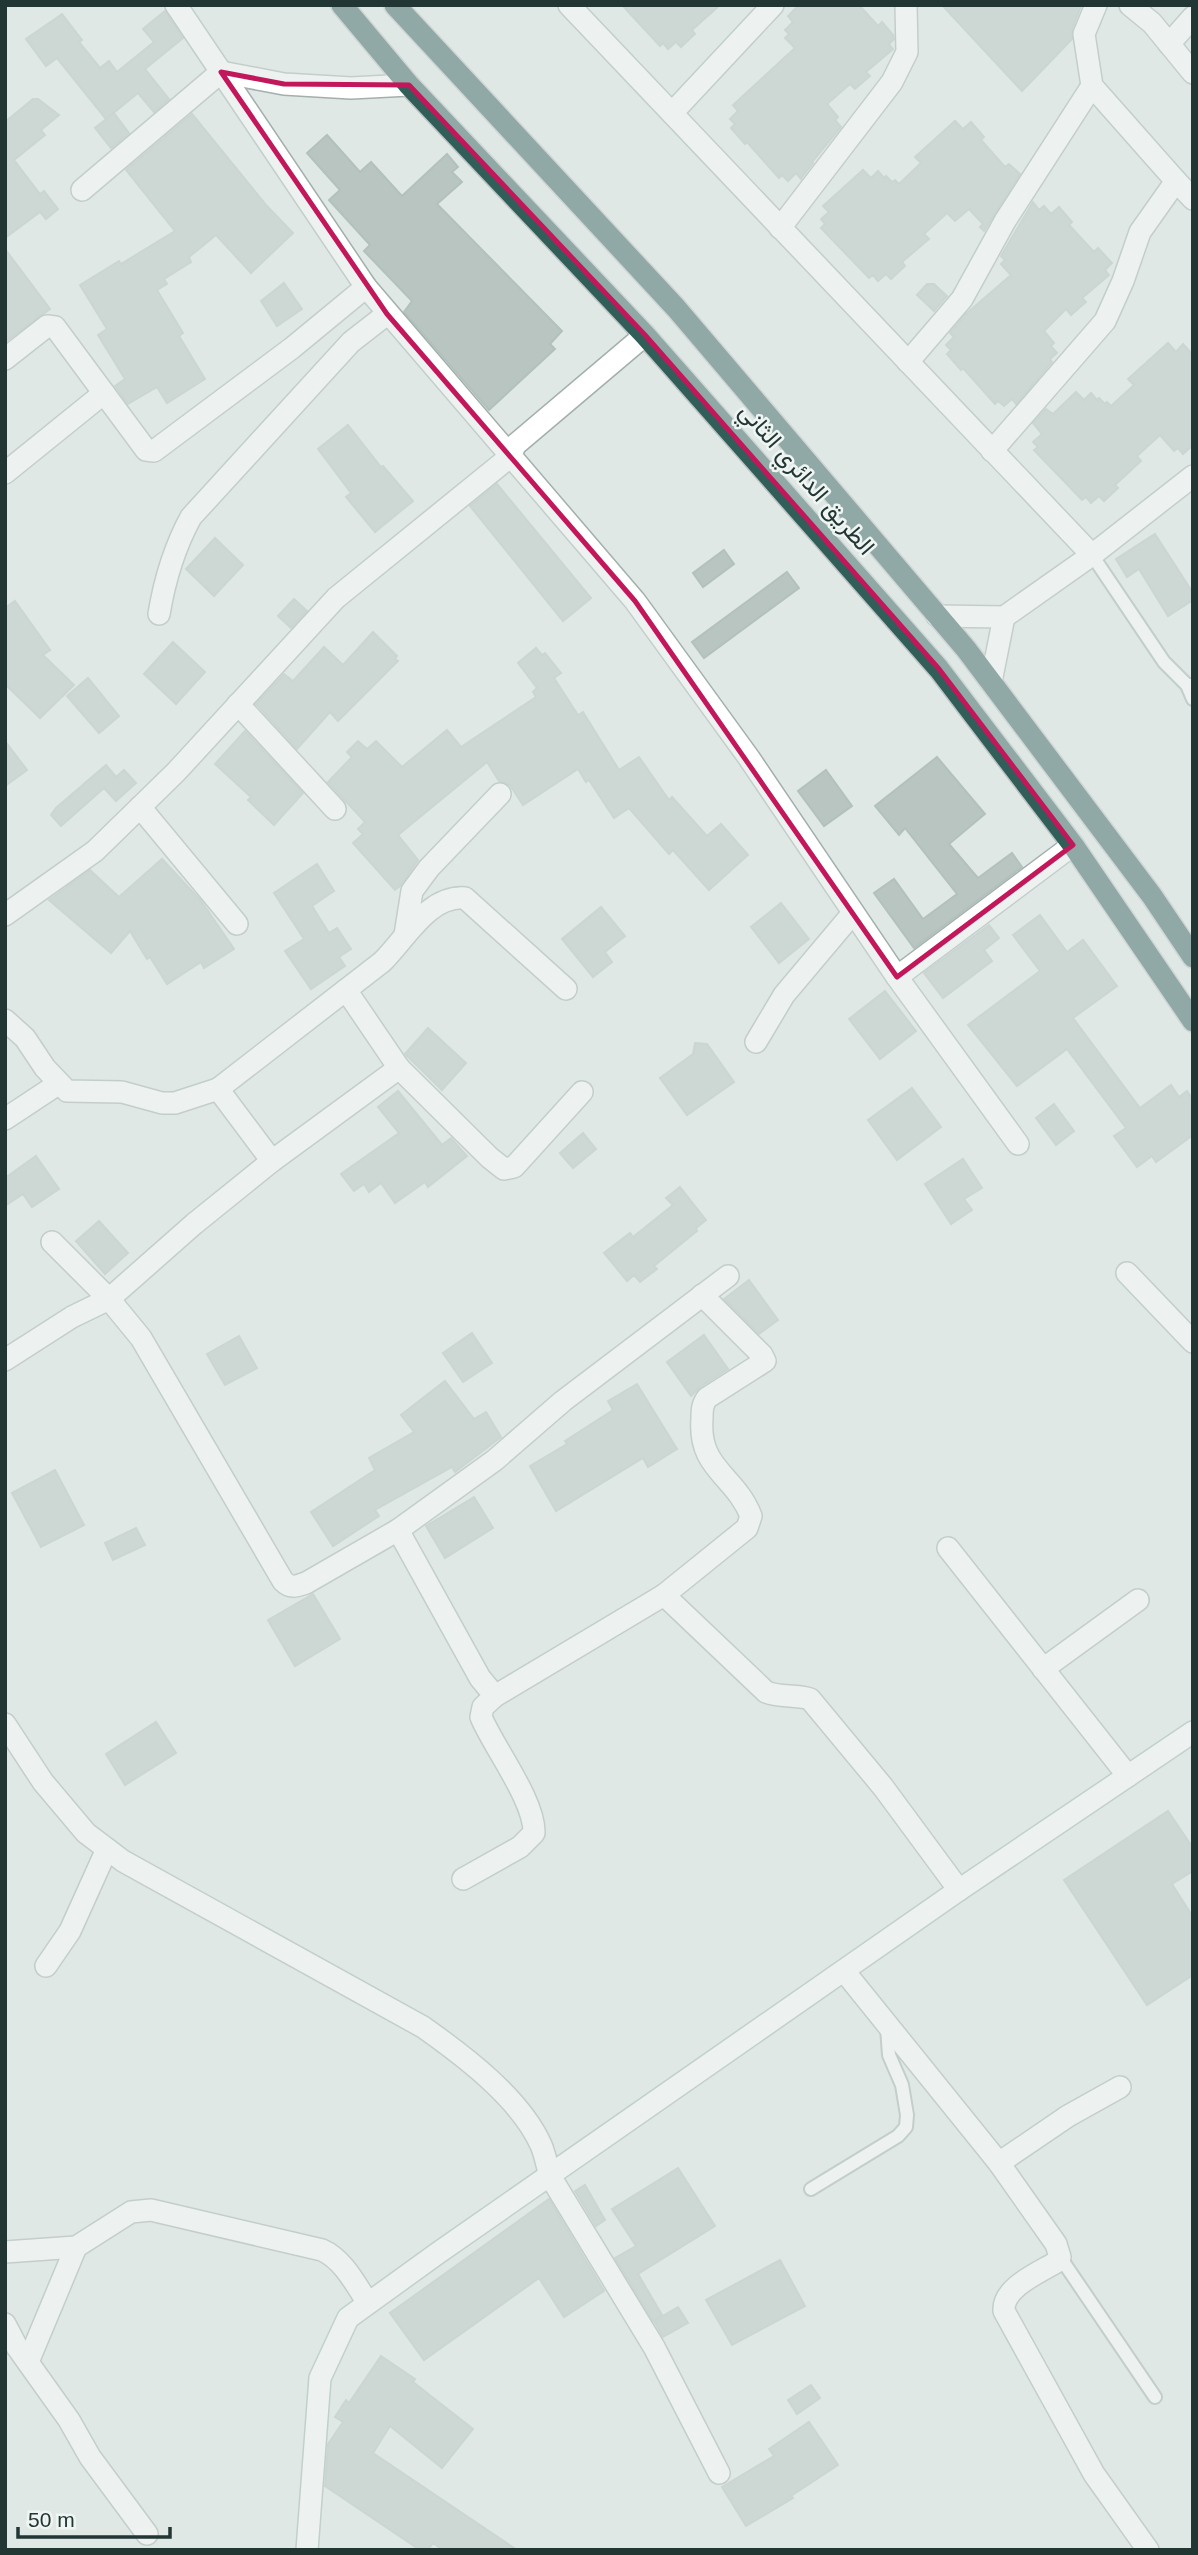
<svg xmlns="http://www.w3.org/2000/svg" width="1198" height="2555" font-family="Helvetica,Vazirmatn,sans-serif">
<style>
.building{fill:#b8c5c1;stroke:#b3c1bc;stroke-width:2}
.lines{fill:none;stroke-linecap:round;stroke-linejoin:round}
.lane-casing{stroke:#a3afac;stroke-width:16}
.street-casing{stroke:#a3afac;stroke-width:24}
.secondary-casing{stroke:#a0b3ae;stroke-width:24}
.highway-casing{stroke:#bdc3c2;stroke-width:24}
.lane{stroke:#fff;stroke-width:12}
.street{stroke:#fff;stroke-width:21}
.secondary{stroke:#fff;stroke-width:21}
.highway{stroke:#325e5a;stroke-width:21}
.marked{fill:none;stroke:#c2185b;stroke-width:5;stroke-linejoin:round}
.labels{text-anchor:middle;stroke-width:5;stroke-linejoin:round;paint-order:stroke}
.street-label{font-size:24px;fill:#223633;stroke:#eff5f3}
</style>
<rect width="100%" height="100%" fill="#dfe8e5"/>
<!-- building -->
<g class="building">
<path d="M622,5H720L692,30L695,34L681,47L676,42L668,49L663,43L660,46Z"/>
<path d="M799,5H859L878,26L882,22L893,35L894,39L889,44L893,49L866,72L870,76L855,89L850,84L827,104L838,117L835,120L841,127L812,162L813,163L802,177L801,179L796,173L788,181L782,175L779,178L747,142L745,144L731,128L735,124L730,119L738,111L733,105L795,48L785,38L789,34L785,30L793,22L788,16Z"/>
<path d="M942,5H1081V6L1072,29V39L1022,91Z"/>
<path d="M165,11L183,38L145,69L169,99L154,112L138,93L106,119L57,58L46,66L26,39L62,14L82,40L79,42L100,68L109,61L117,72L154,42L143,29Z"/>
<path d="M33,99H38L59,115L41,130L45,135L14,160L40,194L44,191L58,209L46,219L40,212L5,238V122Z"/>
<path d="M114,113L129,133L111,148L95,128Z"/>
<path d="M192,114L266,205L293,233L251,273L216,235L189,257L191,262L164,279L167,284L157,290L183,333L179,336L205,379L167,403L157,387L128,404L115,386L125,379L98,335L107,329L80,285L119,261L121,264L175,231L126,170Z"/>
<path d="M955,121L963,129L971,122L984,137L981,140L1005,167L1009,164L1020,174L984,231L980,227L983,224L969,209L955,221L947,213L924,234L929,239L902,262L905,266L891,279L886,274L878,281L873,275L869,278L821,228L825,224L821,219L829,212L823,206L863,170L871,178L878,171L884,178L886,176L892,182L895,180L899,184L921,163L915,157Z"/>
<path d="M327,135L360,172L371,162L402,196L447,154L458,167L452,172L462,182L437,204L562,331L550,344L555,349L489,410L404,312L412,301L364,251L370,245L329,200L340,190L307,153Z"/>
<path d="M1033,202L1039,210L1044,206L1051,214L1059,207L1072,222L1069,225L1094,252L1098,248L1112,263L1105,270L1109,275L1082,298L1086,302L1071,315L1066,309L1044,331L1054,343L1051,346L1057,353L1050,359L1052,362L1016,404L1012,399L1004,406L998,401L995,404L963,368L961,370L947,354L951,350L946,345L954,337L950,333L966,314L1011,275L1001,264L1005,260L1001,256Z"/>
<path d="M5,249L50,309L5,342Z"/>
<path d="M284,283L302,309L277,326L261,301Z"/>
<path d="M927,284H934L947,296L934,311L917,295Z"/>
<path d="M1168,343L1176,352L1183,344L1193,355V445L1183,454L1178,448L1174,451L1160,435L1137,456L1141,461L1115,485L1118,488L1104,501L1099,496L1091,503L1086,497L1082,500L1034,450L1038,447L1033,442L1042,434L1033,423L1046,409L1053,414L1076,392L1084,400L1091,393L1097,400L1099,398L1105,404L1107,402L1111,406L1134,385L1128,379Z"/>
<path d="M348,425L381,467L383,466L413,501L375,532L346,497L351,493L318,449Z"/>
<path d="M497,484L591,598L563,621L470,506Z"/>
<path d="M1155,534L1193,593V600L1168,616L1139,569L1127,577L1116,559Z"/>
<path d="M215,538L243,565L214,596L186,569Z"/>
<path d="M724,550L734,564L703,587L693,573Z"/>
<path d="M787,572L799,588L704,658L692,642Z"/>
<path d="M294,599L307,611L291,628L278,616Z"/>
<path d="M15,601L50,650L43,655L74,685L40,718L5,684V608Z"/>
<path d="M373,632L397,656L395,659L398,661L338,721L330,712L297,749L256,704L284,674L293,681L324,647L343,665Z"/>
<path d="M173,642L205,672L176,704L144,674Z"/>
<path d="M536,648L542,655L545,653L561,673L554,678L578,715L583,712L619,770L639,757L669,800L672,797L707,836L721,824L748,855L709,890L673,850L669,854L629,808L614,818L589,780L586,782L578,769L523,805L510,785L499,781L487,762L398,835L418,860L400,886L395,890L353,843L363,834L358,829L365,822L328,782L352,757L347,752L358,741L367,749L376,741L402,767L447,730L461,747L536,697L533,692L537,688L518,663Z"/>
<path d="M88,678L119,716L99,733L67,696Z"/>
<path d="M245,731L303,793L274,825L248,800L251,797L215,764Z"/>
<path d="M5,741L27,770L5,786Z"/>
<path d="M937,757L985,814L949,844L978,878L1012,853L1022,867L914,948L874,893L894,879L923,919L957,894L905,828L899,835L875,806Z"/>
<path d="M106,765L116,777L124,770L136,783L116,801L104,788L61,826L51,815L56,808Z"/>
<path d="M826,770L852,806L824,826L798,791Z"/>
<path d="M162,859L201,901L234,949L204,968L201,962L167,984L150,957L147,959L130,931L111,953L49,900L90,870L119,897Z"/>
<path d="M317,864L334,891L312,906L329,933L337,928L351,949L339,957L345,966L311,989L285,951L304,939L274,893Z"/>
<path d="M781,903L809,939L779,963L751,927Z"/>
<path d="M601,907L625,936L605,952L612,962L593,977L562,939Z"/>
<path d="M1040,915L1067,952L1083,940L1117,986L1073,1018L1140,1108L1171,1085L1179,1097L1187,1091L1193,1100V1135L1156,1162L1152,1156L1137,1167L1114,1136L1126,1128L1067,1049L1017,1086L968,1025L1040,971L1013,935Z"/>
<path d="M989,925L999,938L984,950L992,961L943,998L924,973Z"/>
<path d="M885,991L916,1031L880,1059L849,1019Z"/>
<path d="M428,1028L466,1063L442,1090L405,1054Z"/>
<path d="M695,1043L707,1044L734,1082L687,1115L660,1078L693,1054Z"/>
<path d="M912,1088L941,1127L897,1160L868,1120Z"/>
<path d="M398,1091L442,1145L451,1138L467,1156L428,1187L425,1182L395,1203L381,1183L369,1192L364,1184L354,1191L341,1174L399,1133L378,1107Z"/>
<path d="M1054,1104L1074,1131L1056,1145L1036,1118Z"/>
<path d="M583,1133L596,1149L573,1168L560,1153Z"/>
<path d="M36,1156L59,1189L32,1207L23,1194L5,1206V1178Z"/>
<path d="M963,1159L982,1188L964,1199L972,1210L951,1224L925,1184Z"/>
<path d="M680,1187L706,1220L696,1228L697,1231L654,1266L657,1269L640,1282L634,1275L627,1281L604,1253L630,1233L633,1237L673,1205L666,1198Z"/>
<path d="M99,1221L128,1253L105,1274L76,1241Z"/>
<path d="M749,1280L778,1320L759,1334L724,1299Z"/>
<path d="M472,1333L492,1363L463,1382L443,1353Z"/>
<path d="M704,1335L728,1369L700,1387L691,1396L667,1362Z"/>
<path d="M239,1336L257,1368L225,1385L207,1354Z"/>
<path d="M445,1381L474,1419L486,1412L501,1437L455,1472L452,1467L375,1510L379,1516L333,1546L311,1512L375,1470L369,1458L414,1432L401,1415Z"/>
<path d="M637,1384L677,1449L648,1467L643,1458L556,1511L530,1466L567,1444L565,1441L613,1410L608,1401Z"/>
<path d="M55,1470L84,1525L41,1547L12,1493Z"/>
<path d="M474,1497L493,1528L445,1558L426,1526Z"/>
<path d="M136,1528L145,1545L113,1560L105,1543Z"/>
<path d="M313,1594L340,1639L295,1666L268,1620Z"/>
<path d="M156,1722L176,1753L125,1785L106,1754Z"/>
<path d="M1168,1811L1193,1848V1871L1172,1884L1193,1917V1975L1147,2005L1064,1880Z"/>
<path d="M678,2168L715,2226L638,2274L662,2315L653,2321L615,2258L636,2246L612,2209Z"/>
<path d="M585,2185L605,2220L596,2226L575,2191Z"/>
<path d="M549,2199L604,2291L564,2317L539,2278L424,2360L390,2313Z"/>
<path d="M780,2260L805,2306L732,2345L706,2300Z"/>
<path d="M678,2307L688,2323L663,2337L654,2321Z"/>
<path d="M381,2356L415,2379L413,2382L473,2429L442,2468L390,2426L373,2453L517,2550H443L433,2543L428,2550H420L325,2486L328,2444L343,2422L335,2417L346,2400L349,2403Z"/>
<path d="M811,2385L820,2398L797,2414L788,2400Z"/>
<path d="M809,2422L838,2465L791,2496L793,2498L746,2526L722,2487L774,2456L769,2449Z"/>
</g>
<g class="lines">
<!-- lane casing -->
<g class="lane-casing">
<g id="lane">
<path d="M1092,555L1164,662L1187,685H1193"/>
<path d="M1187,685L1193,699"/>
<path d="M811,2189L898,2136L906,2127L907,2115L902,2085L889,2055L887,2028"/>
<path d="M1060,2257L1155,2397"/>
</g>
</g>
<!-- street casing -->
<g class="street-casing">
<g id="street">
<path d="M176,5L366,287L635,601L749,758L897,977L1018,1144"/>
<path d="M569,5L1092,555"/>
<path d="M1130,5L1152,23L1193,73"/>
<path d="M1169,44L1193,17"/>
<path d="M672,113L773,5"/>
<path d="M1176,181L1193,199"/>
<path d="M82,190L221,72L284,84L351,88L409,85"/>
<path d="M780,228L892,82L907,52L906,5"/>
<path d="M5,359L47,326L55,327L146,450L154,451L292,348L366,287"/>
<path d="M908,362L962,299L1005,221L1092,86"/>
<path d="M992,451L1105,321L1123,281L1140,232L1176,181L1092,86L1084,34L1096,5"/>
<path d="M5,473L104,393"/>
<path d="M159,614C165,578 174,548 191,517L351,342L387,314"/>
<path d="M937,616L1004,617L1092,555L1193,476"/>
<path d="M991,682L1004,617"/>
<path d="M238,704L335,809"/>
<path d="M140,807L237,924"/>
<path d="M5,915L95,851L176,772L336,598L511,456L515,445L645,335"/>
<path d="M405,935L412,891L429,868L500,794"/>
<path d="M897,977L1073,845"/>
<path d="M346,990L399,1068"/>
<path d="M5,1020L25,1038L45,1068L67,1091L122,1092L162,1103H175L218,1089L272,1161"/>
<path d="M756,1042L784,995L853,913"/>
<path d="M218,1089L382,962C405,940 428,895 465,898L566,989"/>
<path d="M5,1119L58,1084"/>
<path d="M52,1242L109,1299L141,1338L283,1581C291,1589 297,1586 306,1583L398,1530L495,1460L563,1401L728,1276"/>
<path d="M1127,1273L1193,1342"/>
<path d="M5,1360L72,1317L109,1299L194,1224L272,1161L399,1068L490,1158L504,1169L514,1167L582,1092"/>
<path d="M398,1530L480,1678L495,1696"/>
<path d="M948,1548L1128,1776"/>
<path d="M664,1595L747,1528L751,1516C735,1475 698,1469 702,1419C702,1411 702,1405 707,1398L765,1361L762,1355L702,1295"/>
<path d="M1043,1669L1138,1600"/>
<path d="M5,1724L43,1782L86,1833L123,1861L423,2027C464,2056 520,2098 541,2145C545,2154 547,2166 550,2176L654,2347L719,2473"/>
<path d="M463,1879L520,1847L534,1833C535,1801 494,1748 481,1717L483,1707L495,1696L664,1595L766,1692C780,1698 796,1694 810,1699L883,1787L959,1890"/>
<path d="M46,1966L70,1931L107,1849"/>
<path d="M844,1971L999,2163L1056,2244L1060,2257L1058,2261C1041,2272 1002,2287 1004,2311L1094,2474L1148,2550"/>
<path d="M999,2163L1068,2116L1120,2087"/>
<path d="M5,2252L76,2247L131,2212L151,2210L322,2250C343,2259 356,2285 368,2303"/>
<path d="M5,2324L17,2347L69,2420L90,2457L147,2534"/>
<path d="M28,2362L76,2247"/>
</g>
</g>
<!-- secondary casing -->
<g class="secondary-casing">
<path id="secondary" d="M307,2550L320,2378L348,2318L438,2253L959,1890L1193,1732"/>
</g>
<!-- highway casing -->
<g class="highway-casing">
<g id="highway">
<path d="M342,5L409,85L645,335L939,669L1073,845L1193,1021"/>
<path d="M395,5L676,308L966,649L1152,896L1193,957"/>
</g>
</g>
<!-- lane -->
<use href="#lane" class="lane"/>
<!-- street -->
<use href="#street" class="street"/>
<!-- secondary -->
<use href="#secondary" class="secondary"/>
<!-- highway -->
<use href="#highway" class="highway"/>
</g>
<!-- marked area -->
<path d="M0 0H1198V2555H0ZM221,72L284,84L409,85L645,335L939,669L1073,845L897,977L635,601L387,314Z" fill="#dfe8e5" fill-opacity=".55" fill-rule="evenodd"/>
<path class="marked" d="M221,72L284,84L409,85L645,335L939,669L1073,845L897,977L635,601L387,314Z"/>
<g class="labels">
<!-- street labels -->
<g class="street-label">
<text transform="translate(807 479) rotate(49)" y="8">الطريق الدائري الثاني</text>
</g>
</g>
<!-- border -->
<rect width="1198" height="2555" fill="none" stroke="#223633" stroke-width="14"/>
<!-- scale -->
<path d="M18 2527v10h152v-10" fill="none" stroke="#223633" stroke-width="3.5"/>
<text x="28" y="2527" font-size="21" fill="#223633" stroke="#eff5f3" stroke-width="5" paint-order="stroke">50 m</text>
</svg>
